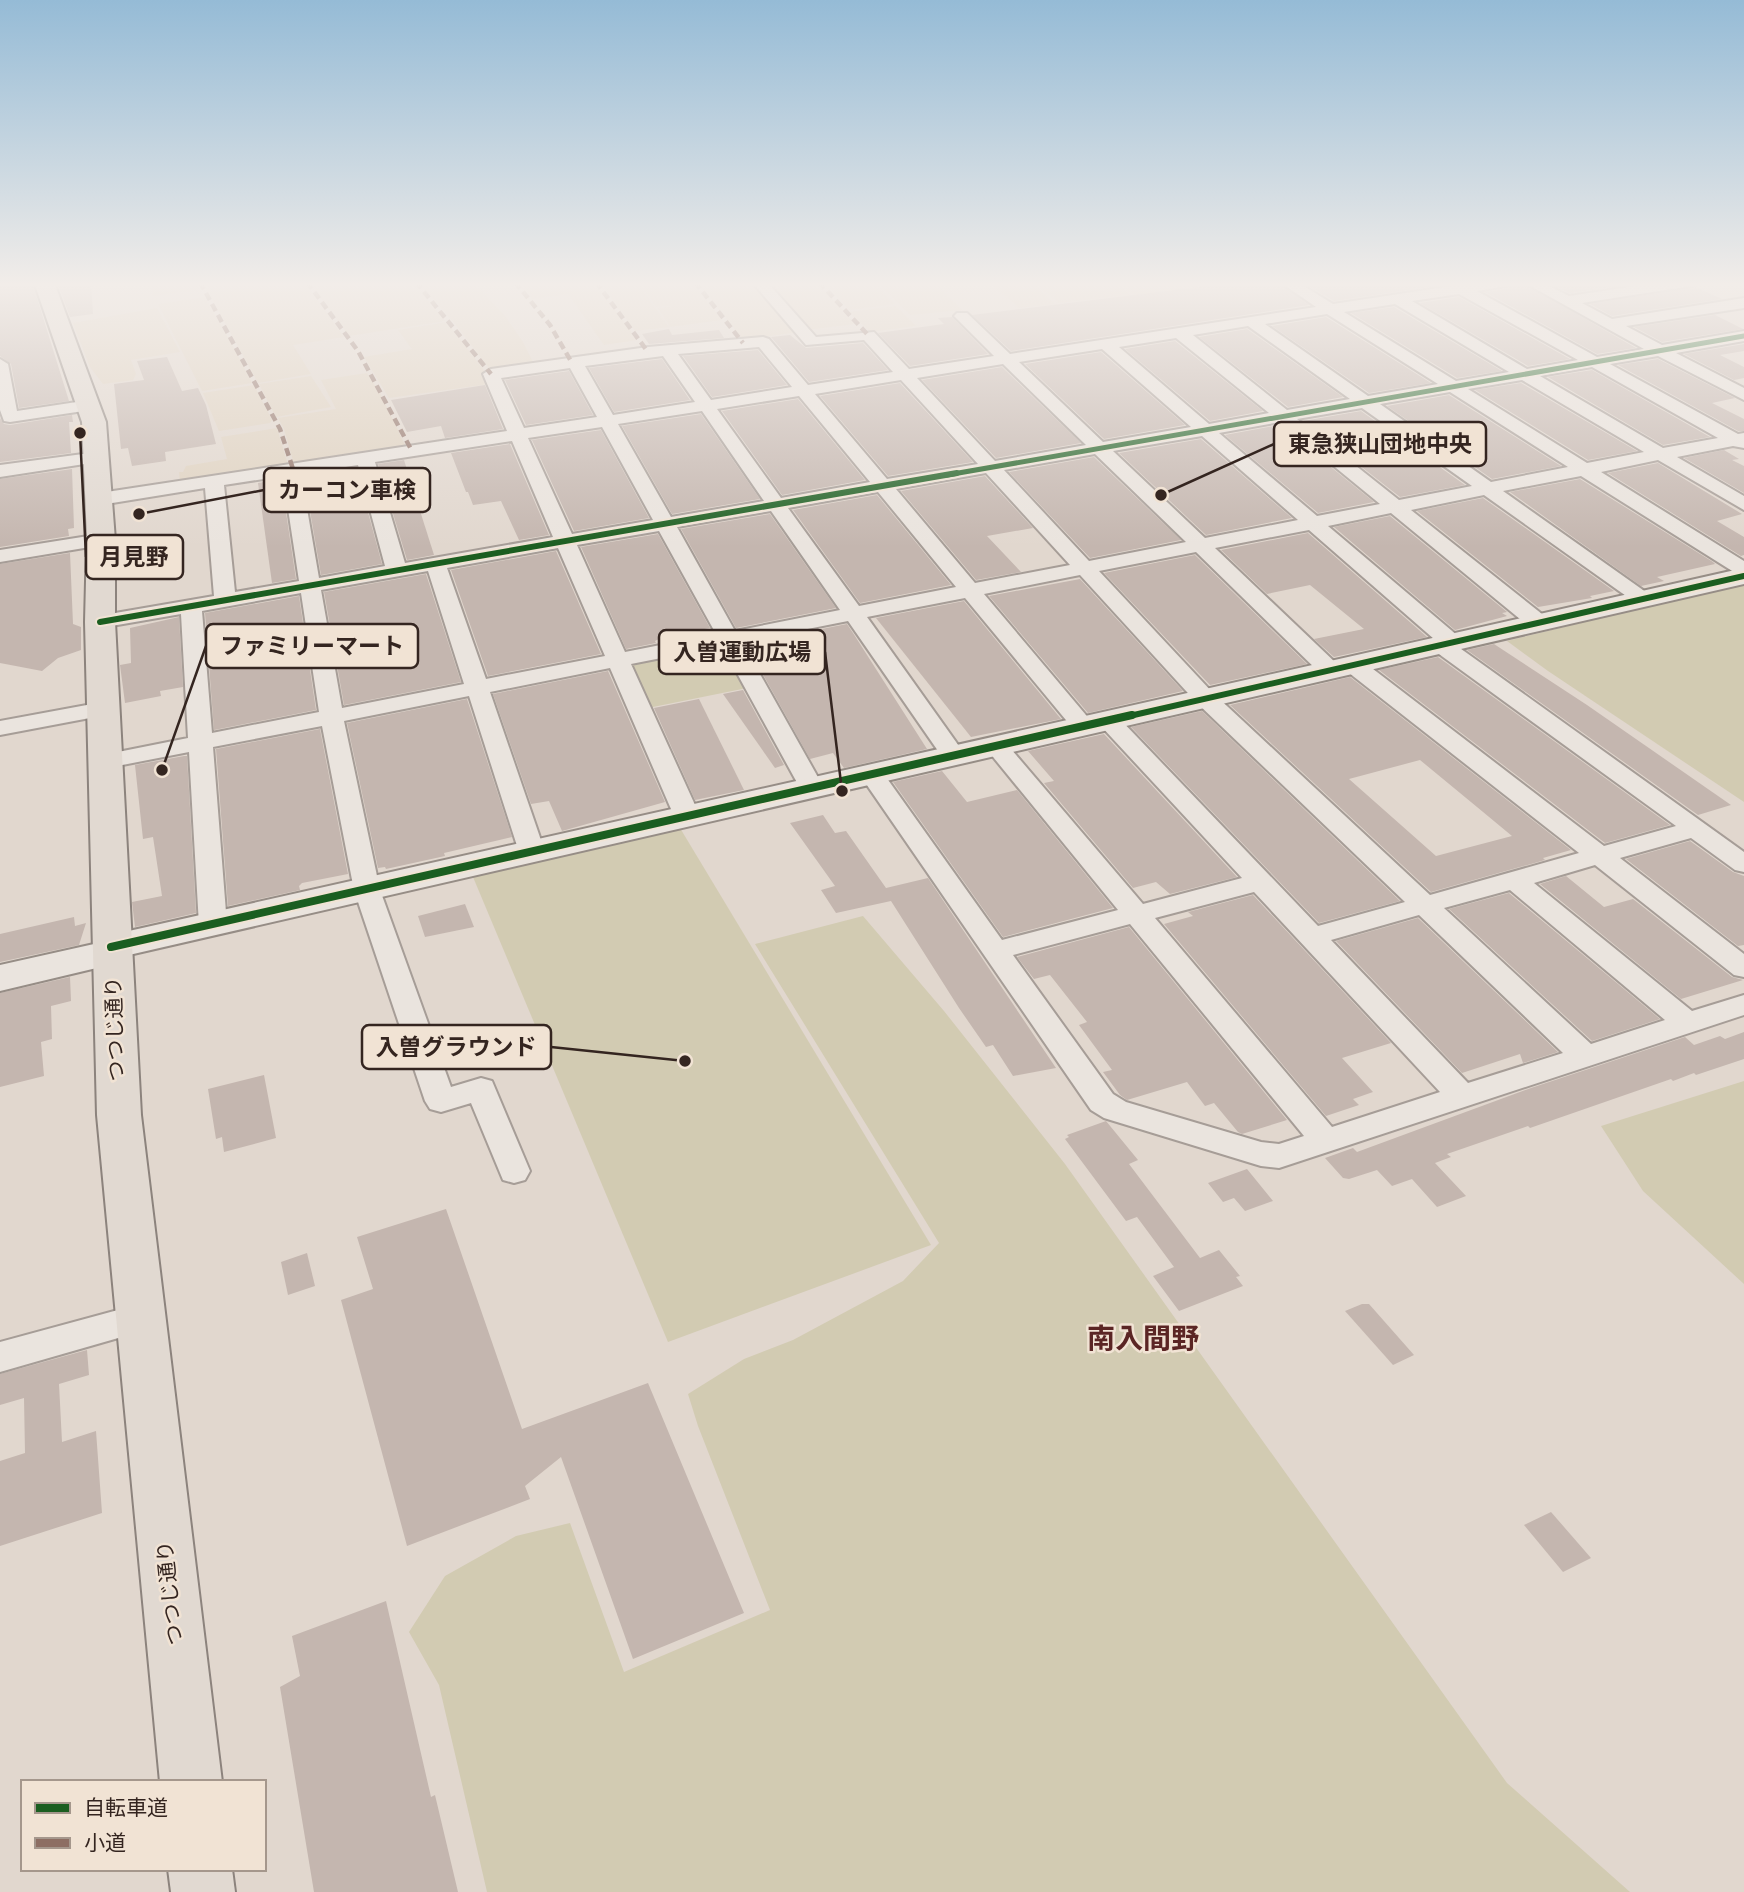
<svg xmlns="http://www.w3.org/2000/svg" width="1744" height="1892" font-family="Merriweather,'Noto Sans JP',serif">
<style>
.farmland{fill:#dfd2c0}
.green{fill:#d2cbb2}
.building{fill:#c4b6af;fill-rule:evenodd}
.lines{fill:none;stroke-linecap:round;stroke-linejoin:round}
.street-casing{stroke:#a69d97;stroke-width:4}
.secondary-casing{stroke:#968d86;stroke-width:4}
.primary-casing{stroke:#8c837d;stroke-width:4}
.street{fill:#eae4de;fill-rule:evenodd}
.secondary{fill:#eae4de;fill-rule:evenodd}
.primary{fill:#e1d9d1;fill-rule:evenodd}
.quiet{stroke:#8d6e63;stroke-width:4.5;stroke-dasharray:8 4.5;stroke-linecap:butt}
.cycleway-far2-casing{stroke:#f1e3d4;stroke-width:8}
.cycleway-far1-casing{stroke:#f1e3d4;stroke-width:10}
.cycleway-casing{stroke:#f1e3d4;stroke-width:12}
.cycleway-far2{stroke:#1b5e20;stroke-width:5}
.cycleway-far1{stroke:#1b5e20;stroke-width:6}
.cycleway{stroke:#1b5e20;stroke-width:8}
.labels{text-anchor:middle;stroke-width:5;stroke-linejoin:round;paint-order:stroke}
.street-label{font-size:21px;fill:#342520;stroke:#f1e3d4}
.near-neighbourhood-label{font-size:28px;font-weight:bold;fill:#5b2524;stroke:#f1e3d4}
.leader{fill:none;stroke:#342520;stroke-width:2.5}
.callout-dot{fill:#342520;stroke:#f1e3d4;stroke-width:2.5}
.callout{fill:#f1e3d4;stroke:#342520;stroke-width:2.5}
.callout-label{font-size:23px;text-anchor:middle;font-weight:bold;fill:#342520}
</style>
<rect width="100%" height="100%" fill="#e1d7ce"/>
<!-- farmland -->
<g class="farmland">
<path d="M148,282H196L200,289L154,296Z"/>
<path d="M203,282H305L344,337L293,345L311,374L258,383Z"/>
<path d="M309,282H413L445,321L349,336Z"/>
<path d="M418,282H473L505,316L523,342L535,366L492,372L455,324Z"/>
<path d="M517,282H595L637,340L604,345L568,294L532,299Z"/>
<path d="M600,282H637L669,327L635,331Z"/>
<path d="M676,282H692L722,320L670,327L658,308L690,304L656,307L642,286Z"/>
<path d="M698,282H754L797,332L743,340Z"/>
<path d="M763,282H817L855,324L806,330Z"/>
<path d="M824,282H872L895,304L849,310Z"/>
<path d="M877,282H933L962,310L910,315Z"/>
<path d="M990,282H1030L1055,304L1019,308Z"/>
<path d="M1036,282H1114L1130,295L1059,303Z"/>
<path d="M1119,282H1192L1198,287L1135,295Z"/>
<path d="M205,297L235,350L252,383L202,391L158,304Z"/>
<path d="M896,306L916,326L870,332L849,312Z"/>
<path d="M157,308L180,352L131,360L136,374L133,380L103,384L90,367L73,323Z"/>
<path d="M447,322L486,373L489,384L389,398L364,357L412,349L398,330Z"/>
<path d="M367,373L380,393L406,447L294,464L284,429L278,418L336,409L321,380Z"/>
<path d="M311,376L331,407L276,417L259,384Z"/>
<path d="M254,385L272,420L270,423L219,431L203,393Z"/>
<path d="M277,428L288,465L180,481L179,472H183L186,466L227,459L221,437Z"/>
</g>
<!-- green -->
<g class="green">
<path d="M1744,583V802L1548,671L1507,641Z"/>
<path d="M721,646L725,647L747,688L648,708L632,666L637,663Z"/>
<path d="M680,828L931,1245L668,1342L473,877Z"/>
<path d="M863,916L944,1011L1065,1164L1507,1783L1630,1892H487L439,1685L409,1632L445,1576L516,1536L570,1523L624,1672L770,1610L698,1426L688,1394L744,1359L793,1340L903,1281L939,1243L755,944Z"/>
<path d="M1744,1081V1284L1643,1191L1601,1126Z"/>
</g>
<!-- building -->
<g class="building">
<path d="M0,282H32L69,401L19,408L11,364L0,356Z"/>
<path d="M57,282H91L93,314L70,317Z"/>
<path d="M1240,282H1278L1309,305L1011,351L972,315Z"/>
<path d="M1302,282H1461L1334,301Z"/>
<path d="M1515,282H1521L1636,348L1597,354L1485,292L1506,289Z"/>
<path d="M1547,282H1646L1569,293Z"/>
<path d="M1695,287L1722,299L1612,316L1590,304Z"/>
<path d="M1459,297L1570,359L1528,366L1420,303Z"/>
<path d="M1394,307L1502,371L1457,378L1351,313Z"/>
<path d="M1715,315L1743,329L1662,342L1634,327Z"/>
<path d="M952,317L988,354L910,366L878,333L944,324L938,318Z"/>
<path d="M1326,317L1431,383L1369,393L1272,326Z"/>
<path d="M669,329L672,335L719,330L724,338L649,344L642,334Z"/>
<path d="M1247,329L1343,397L1288,407L1199,337Z"/>
<path d="M790,335L806,348L863,343L888,370L809,382L771,337Z"/>
<path d="M1175,341L1263,411L1210,421L1125,349Z"/>
<path d="M1744,344V351L1720,355L1744,367V378L1734,380L1684,354Z"/>
<path d="M758,350L787,385L712,397L683,356Z"/>
<path d="M1101,352L1185,425L1104,439L1025,364Z"/>
<path d="M167,357L182,391L198,388L206,405L216,444L165,452L166,461L132,466L128,448L121,449L114,384L144,380L137,361Z"/>
<path d="M662,359L690,400L614,412L589,368Z"/>
<path d="M1658,359L1735,398L1712,403L1744,419V431H1738L1618,365Z"/>
<path d="M1002,367L1081,443L996,458L922,380Z"/>
<path d="M1592,370L1710,437L1663,445L1548,377Z"/>
<path d="M569,371L593,415L526,425L505,380Z"/>
<path d="M900,383L973,462L888,476L820,396Z"/>
<path d="M1521,383L1637,451L1588,460L1475,390Z"/>
<path d="M485,385L503,429L445,438L441,426L407,432L391,400Z"/>
<path d="M1449,395L1561,466L1492,479L1387,406Z"/>
<path d="M798,399L865,480L782,495L722,411Z"/>
<path d="M1361,411L1465,485L1400,497L1303,421Z"/>
<path d="M701,414L760,499L672,514L622,426Z"/>
<path d="M72,415L73,422H69L71,453L0,462V418L4,424L10,425Z"/>
<path d="M1279,425L1374,502L1318,513L1225,435Z"/>
<path d="M601,430L649,518L574,531L532,440Z"/>
<path d="M1201,439L1292,518L1206,535L1119,453Z"/>
<path d="M510,444L549,535L519,540L501,501L473,505L468,492H466L451,453Z"/>
<path d="M1724,450L1739,459L1732,460L1744,466V493L1684,458Z"/>
<path d="M1094,457L1181,540L1090,558L1009,472Z"/>
<path d="M404,460L434,555L407,560L378,464Z"/>
<path d="M1658,463L1742,514L1717,521L1744,537V555L1741,556L1608,473Z"/>
<path d="M356,468L382,564L321,575L304,476Z"/>
<path d="M72,469L74,528L68,529L69,536L0,547V479Z"/>
<path d="M985,476L1033,528L987,536L1021,572L976,580L901,491Z"/>
<path d="M281,479L296,579L272,583L258,483Z"/>
<path d="M1580,479L1713,562L1715,564L1657,577L1664,581L1641,586L1510,492Z"/>
<path d="M877,495L951,585L860,603L793,510Z"/>
<path d="M1483,498L1614,591L1590,596L1592,598L1538,607L1417,511Z"/>
<path d="M770,514L836,608L736,628L681,529Z"/>
<path d="M1390,516L1507,612L1502,613L1507,616L1455,630L1334,527Z"/>
<path d="M1308,533L1427,637L1334,657L1314,639L1364,629L1310,585L1267,594L1221,550Z"/>
<path d="M658,534L710,628L665,636L655,641L656,643L626,649L581,547Z"/>
<path d="M556,551L601,654L488,676L451,570Z"/>
<path d="M70,553L73,624L81,627V650L58,658L42,671L0,663V564Z"/>
<path d="M1195,555L1307,664L1210,685L1104,573Z"/>
<path d="M426,574L461,682L344,705L324,592Z"/>
<path d="M1080,579L1183,691L1088,713L989,596Z"/>
<path d="M299,596L316,710L214,730L205,613Z"/>
<path d="M964,601L1061,719L971,737L876,618Z"/>
<path d="M179,617L183,687L160,691L161,696L125,703L120,665L131,663L130,628Z"/>
<path d="M847,624L853,633L927,749L844,768L833,753L810,759L746,644Z"/>
<path d="M1494,644L1587,705L1731,805L1698,815L1467,650Z"/>
<path d="M1438,657L1670,825L1605,843L1379,670Z"/>
<path d="M608,671L665,802L562,831L549,801L531,804L493,694Z"/>
<path d="M1350,677L1571,850L1543,858L1545,860L1431,892L1230,705ZM1420,760L1477,807L1512,836L1436,856L1349,779Z"/>
<path d="M743,690L784,765L775,768L723,694Z"/>
<path d="M467,699L512,837L444,853L445,856L386,869L385,867L378,868L347,723Z"/>
<path d="M699,699L744,790L695,800L654,708Z"/>
<path d="M1202,711L1400,901L1319,923L1131,727Z"/>
<path d="M320,729L348,874L302,883L299,886L300,890L228,906L216,749Z"/>
<path d="M1104,734L1237,877L1170,894L1156,882L1133,888L1044,783L1054,781L1028,751Z"/>
<path d="M184,756H187L196,913L135,927L132,902L162,896L153,837L143,839L135,765Z"/>
<path d="M942,771L967,802L1017,790L1113,908L1003,937L893,782Z"/>
<path d="M823,815L835,833L846,831L886,888L928,878L1056,1068L1013,1076L993,1045L986,1047L959,1008L891,901L836,913L821,890L835,886L790,823Z"/>
<path d="M1690,841L1733,872L1744,876V945L1738,946L1626,859Z"/>
<path d="M1566,876L1604,907L1633,899L1732,977L1743,980L1681,999L1540,884Z"/>
<path d="M1509,893L1660,1019L1592,1041L1449,909Z"/>
<path d="M1253,895L1391,1043L1342,1058L1373,1092L1353,1099L1359,1105L1326,1116L1164,924L1193,916L1188,912Z"/>
<path d="M465,904L474,927L425,937L418,916Z"/>
<path d="M74,917L75,926L86,923L79,945L0,962V934Z"/>
<path d="M1418,918L1558,1052L1523,1063L1520,1054L1462,1073L1336,941Z"/>
<path d="M1129,927L1287,1120L1242,1134L1238,1132L1214,1103L1205,1106L1187,1082L1127,1100L1120,1095L1103,1072L1112,1070L1079,1025L1087,1022L1050,975L1034,979L1017,957Z"/>
<path d="M70,977L71,1001L51,1006L52,1039L41,1042L44,1076L0,1087V993Z"/>
<path d="M1744,1032V1059L1696,1075L1694,1073L1673,1081L1671,1079L1530,1128L1528,1126L1447,1154L1451,1157L1435,1163L1466,1196L1437,1207L1412,1179L1392,1186L1377,1170L1349,1179L1343,1178L1325,1158L1353,1148L1357,1152L1531,1088L1685,1037L1694,1045L1720,1036L1725,1039Z"/>
<path d="M264,1075L276,1138L224,1152L222,1137L216,1139L208,1089Z"/>
<path d="M1106,1121L1138,1160L1129,1164L1200,1258L1219,1250L1240,1276L1236,1277L1243,1286L1179,1311L1153,1276L1174,1267L1137,1217L1126,1221L1065,1139L1069,1137L1067,1135Z"/>
<path d="M1247,1169L1273,1201L1245,1211L1234,1198L1223,1202L1208,1183Z"/>
<path d="M446,1209L522,1429L648,1383L744,1613L633,1659L561,1457L525,1486L530,1499L407,1546L341,1300L373,1289L357,1237Z"/>
<path d="M307,1253L315,1286L288,1295L281,1262Z"/>
<path d="M1362,1304H1369L1414,1355L1393,1365L1345,1311Z"/>
<path d="M87,1350L89,1375L59,1384L62,1442L96,1431L102,1513L0,1546V1461L25,1453L24,1398L0,1405V1374Z"/>
<path d="M1551,1512L1591,1558L1563,1572L1524,1525Z"/>
<path d="M386,1601L431,1797L435,1795L458,1892H314L280,1687L300,1676L292,1636Z"/>
</g>
<g class="lines">
<!-- street casing -->
<g class="street-casing">
<g id="street">
<path d="M752,282H767L816,337L874,332L909,369L994,356L954,316L957,313H967L1010,354L1316,307L1280,282H1297L1333,304L1478,282H1513L1506,286L1477,291L1597,357L1644,349L1523,282H1541L1569,296L1663,282H1698L1691,286L1582,303L1612,319L1744,298V308L1626,326L1662,345L1744,331V341L1676,353L1744,388V400L1658,356L1610,364L1738,434L1744,433V448L1733,446L1677,457L1744,496V510L1658,460L1601,472L1744,561V576L1737,574L1581,476L1503,491L1650,595L1654,599L1650,603H1636L1484,495L1411,510L1547,618L1550,623L1547,628H1531L1391,513L1328,526L1458,636L1461,641L1457,646L1744,852V872L1735,870L1691,838L1620,858L1744,954V977L1734,975L1595,865L1534,883L1692,1011L1744,995V1015L1279,1168L1261,1166L1104,1118L1091,1110L860,775L863,770L872,768L881,770L1002,940L1118,910L989,752L985,747L989,742L997,740L1005,742L1143,904L1242,878L1100,725L1096,720L1100,715H1116L1318,926L1405,902L1197,703L1080,575L984,594L1091,721L1095,726L1091,731H1075L965,598L867,617L966,756L963,761L954,763L945,761L848,621L742,642L824,788L821,793L812,795L803,793L800,788L722,646L631,664L700,816L696,821L687,824L678,821L674,816L610,668L490,692L545,852L541,858L532,860L523,858L519,852L469,696L344,721L380,890L451,1087L481,1078L492,1081L530,1171L525,1180L514,1183L503,1180L471,1103L441,1112L430,1109L425,1101L354,890L322,726L213,747L227,925L223,931L213,934L203,931L199,925L189,752L107,768L98,766L95,761L98,756L188,738L181,614L100,628L92,627L89,622L92,617L214,596L205,488L100,505L90,499L100,493L507,431L483,374L491,369L648,347L763,337L769,339L808,385L893,372L864,340L806,345ZM1459,294L1578,360L1527,369L1412,301ZM1395,304L1509,372L1456,381L1344,312ZM1327,314L1438,384L1368,396L1265,324ZM1248,326L1350,399L1287,410L1193,335ZM1176,338L1269,413L1209,424L1119,347ZM759,347L792,387L711,400L678,354ZM1102,349L1191,427L1103,442L1019,362ZM663,356L695,402L613,415L585,366ZM1003,364L1086,445L995,461L917,378ZM1592,367L1718,438L1663,448L1540,376ZM570,368L597,417L524,428L501,378ZM901,380L978,464L887,479L815,394ZM1522,380L1644,452L1587,463L1468,389ZM1450,392L1568,467L1491,482L1380,404ZM799,396L870,482L781,498L717,409ZM1362,408L1472,486L1399,500L1297,419ZM702,411L764,501L671,517L618,424ZM1280,422L1380,504L1317,516L1219,433ZM602,427L653,520L572,534L528,438ZM1202,436L1298,520L1205,538L1113,451ZM512,441L553,537L405,563L375,462ZM1095,454L1186,542L1089,561L1004,470ZM358,465L385,566L319,578L301,474ZM986,473L1070,565L975,583L896,489ZM283,476L299,581L235,592L224,485ZM878,492L956,587L859,606L788,508ZM771,511L840,610L735,631L677,527ZM1309,530L1434,639L1429,644L1432,649L1676,826L1604,846L1360,659H1344L1341,664L1344,669L1579,853L1430,895L1213,693L1099,571L1196,552L1321,674H1337L1340,669L1337,664L1215,548ZM659,531L716,634L625,652L577,545ZM558,548L605,656L486,679L447,568ZM428,571L464,684L342,708L321,590ZM301,593L319,712L212,733L202,611ZM1510,890L1665,1020L1591,1044L1444,908ZM1254,892L1440,1092L1332,1127L1155,918ZM1419,915L1563,1053L1468,1083L1331,940ZM1130,924L1304,1136L1279,1144L1261,1142L1126,1102L1113,1094L1013,955Z"/>
<path d="M0,359L8,364L17,411L90,400L99,405L90,410L10,422L4,421L0,410Z"/>
<path d="M98,452L104,453L107,457L104,461L0,477V465Z"/>
<path d="M101,534L108,536L111,540L108,544L0,562V550Z"/>
<path d="M103,702L111,704L115,709L111,714L0,735V721Z"/>
<path d="M140,1304L153,1308L158,1318L153,1328L0,1372V1342Z"/>
</g>
</g>
<!-- secondary casing -->
<g class="secondary-casing">
<path id="secondary" d="M1744,568V584L129,955L126,961L0,991V965L94,944L97,938L111,935Z"/>
</g>
<!-- primary casing -->
<g class="primary-casing">
<g id="primary">
<path d="M34,282H54L106,422L115,540V622L141,1115L222,1782H160L97,1115L85,622L87,540L82,422Z"/>
<path d="M168,1869H232L235,1892H171Z"/>
</g>
</g>
<!-- street -->
<use href="#street" class="street"/>
<!-- secondary -->
<use href="#secondary" class="secondary"/>
<!-- primary -->
<use href="#primary" class="primary"/>
<!-- quiet -->
<g class="quiet">
<path d="M200,282L280,429L293,469"/>
<path d="M307,282L358,351L412,451"/>
<path d="M416,282L491,374"/>
<path d="M515,282L550,325L572,363"/>
<path d="M596,282L648,352"/>
<path d="M695,282L743,343"/>
<path d="M819,282L868,335"/>
</g>
<!-- cycleway-far2 casing -->
<g class="cycleway-far2-casing">
<path id="cycleway-far2" d="M947,475L1744,336"/>
</g>
<!-- cycleway-far1 casing -->
<g class="cycleway-far1-casing">
<g id="cycleway-far1">
<path d="M100,622L957,473"/>
<path d="M1125,717L1744,576"/>
</g>
</g>
<!-- cycleway casing -->
<g class="cycleway-casing">
<path id="cycleway" d="M111,947L1132,715"/>
</g>
<!-- cycleway-far2 -->
<use href="#cycleway-far2" class="cycleway-far2"/>
<!-- cycleway-far1 -->
<use href="#cycleway-far1" class="cycleway-far1"/>
<!-- cycleway -->
<use href="#cycleway" class="cycleway"/>
</g>
<!-- sky -->
<linearGradient id="sky" x2="0" y2="1"><stop stop-color="#95bbd6"/><stop offset="0.52" stop-color="#f2ede9"/><stop offset="1" stop-color="#f2ede9" stop-opacity="0"/></linearGradient>
<rect width="1744" height="547" fill="url(#sky)"/>
<g class="labels">
<!-- street labels -->
<g class="street-label">
<text transform="translate(115 1029) rotate(-92)" y="7">つつじ通り</text>
<text transform="translate(170 1593) rotate(-96)" y="7">つつじ通り</text>
</g>
<!-- near-neighbourhood labels -->
<g class="near-neighbourhood-label">
<text x="1143" y="1348">南入間野</text>
</g>
</g>
<!-- callouts -->
<path class="leader" d="M1161 495L1274 444M139 514L264 490M80 433L86 557M162 770L206 646M842 791L825 652M685 1061L551 1047"/>
<g class="callout-dot">
<circle cx="1161" cy="495" r="7"/>
<circle cx="139" cy="514" r="7"/>
<circle cx="80" cy="433" r="7"/>
<circle cx="162" cy="770" r="7"/>
<circle cx="842" cy="791" r="7"/>
<circle cx="685" cy="1061" r="7"/>
</g>
<g class="callout">
<rect x="1274" y="422" width="212" height="44" rx="7"/>
<rect x="264" y="468" width="166" height="44" rx="7"/>
<rect x="86" y="535" width="97" height="44" rx="7"/>
<rect x="206" y="624" width="212" height="44" rx="7"/>
<rect x="659" y="630" width="166" height="44" rx="7"/>
<rect x="362" y="1025" width="189" height="44" rx="7"/>
</g>
<g class="callout-label">
<text x="1380" y="452">東急狭山団地中央</text>
<text x="347" y="498">カーコン車検</text>
<text x="134" y="565">月見野</text>
<text x="312" y="654">ファミリーマート</text>
<text x="742" y="660">入曽運動広場</text>
<text x="456" y="1055">入曽グラウンド</text>
</g>
<!-- legend -->
<rect x="21" y="1780" width="245" height="91" fill="#f1e3d4" stroke="#a5978c" stroke-width="2"/>
<rect x="35" y="1803" width="35" height="10" fill="#1b5e20" stroke="#a5978c" stroke-width="2"/>
<text x="84" y="1815" font-size="21" fill="#342520">自転車道</text>
<rect x="35" y="1838" width="35" height="10" fill="#8d6e63" stroke="#a5978c" stroke-width="2"/>
<text x="84" y="1850" font-size="21" fill="#342520">小道</text>
</svg>
